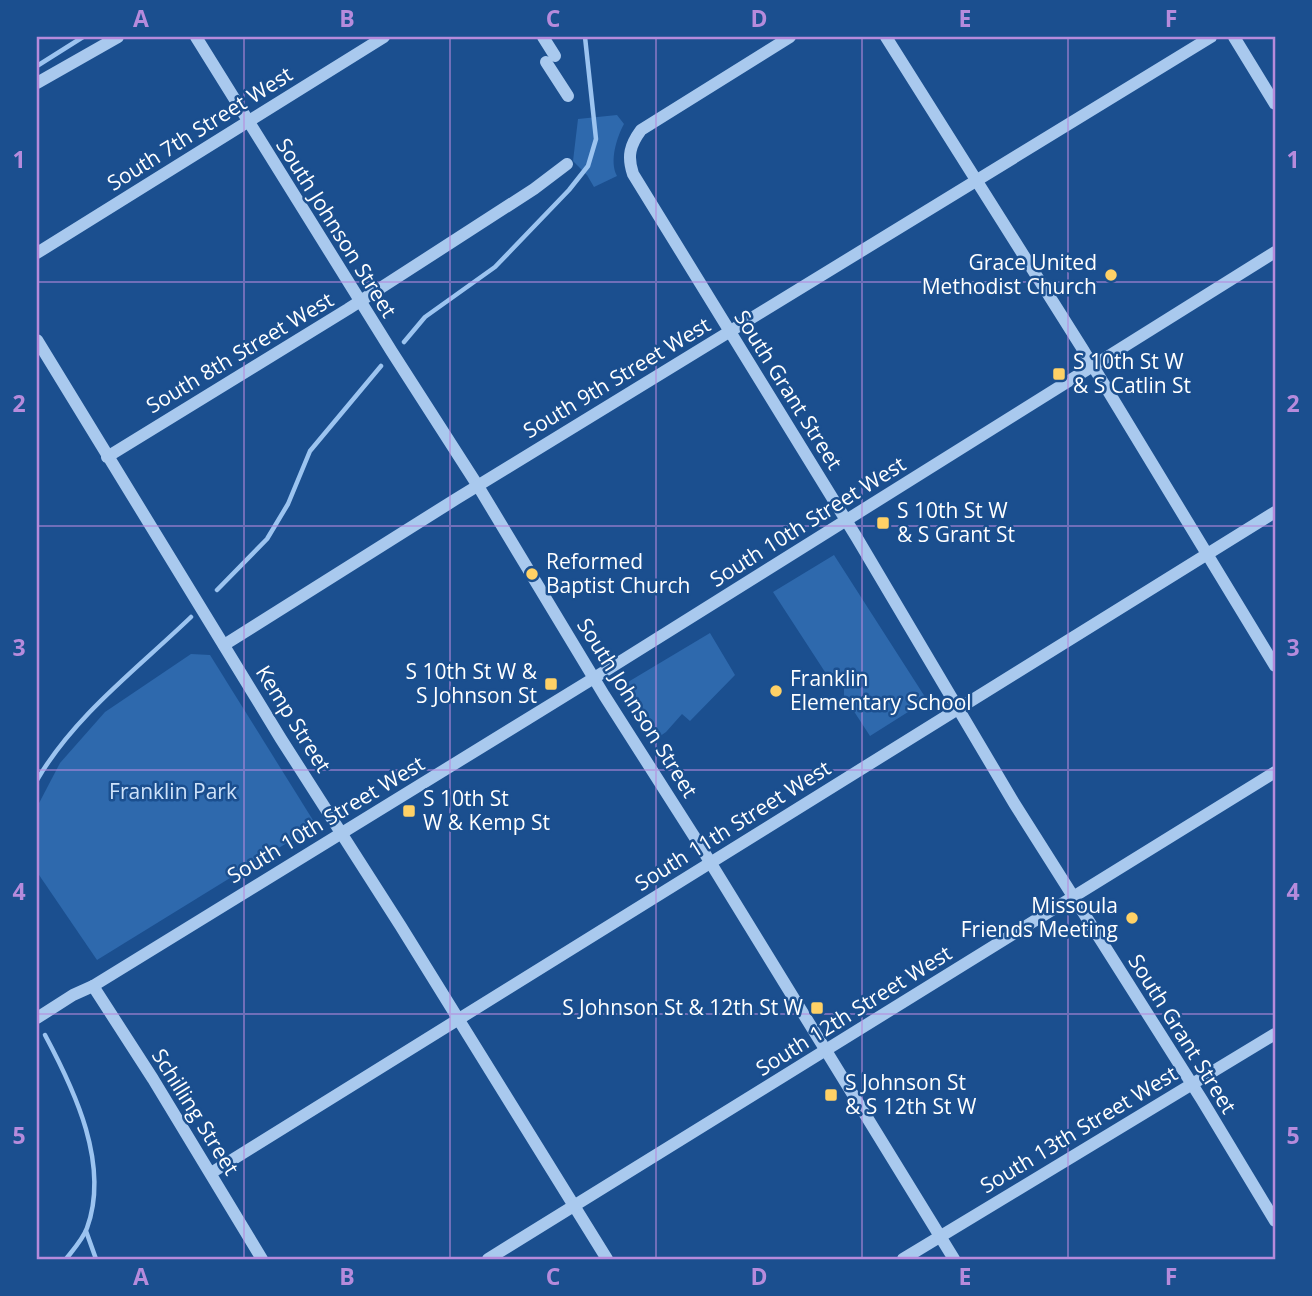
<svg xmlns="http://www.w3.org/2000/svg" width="1312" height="1296" font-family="'Open Sans',sans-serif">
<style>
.green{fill:#2e69ad}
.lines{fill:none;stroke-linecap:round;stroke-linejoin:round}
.stream{stroke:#9cc4f0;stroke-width:4.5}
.minor{stroke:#a9c9ee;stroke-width:12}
.grid{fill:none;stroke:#b68bdc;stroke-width:2;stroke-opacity:0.55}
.poi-dot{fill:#ffd166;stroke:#1b4f8f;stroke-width:2.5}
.labels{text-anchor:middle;stroke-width:5;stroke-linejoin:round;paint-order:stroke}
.street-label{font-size:21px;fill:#fff;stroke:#1b4f8f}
.poi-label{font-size:21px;fill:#fff;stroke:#1b4f8f;text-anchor:start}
.park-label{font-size:21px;fill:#cfe3fa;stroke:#1b4f8f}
.neatline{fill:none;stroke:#b68bdc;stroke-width:2.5}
.grid-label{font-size:23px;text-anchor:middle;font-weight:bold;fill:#b68bdc}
</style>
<rect width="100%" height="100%" fill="#1b4f8f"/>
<!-- green -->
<g class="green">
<path d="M617,115L624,124C617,137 609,161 617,176L594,187L587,175L573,161L578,119Z"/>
<path d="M834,555L927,700L870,736L844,696V685L833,674L825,672L773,592Z"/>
<path d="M710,633L735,675L690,721L682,714L666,732L656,739L623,685Z"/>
<path d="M191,654L210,655L316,825L97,960L37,872V807L60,763L105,712Z"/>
</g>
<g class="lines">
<!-- stream -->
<g class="stream">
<path d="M37,66L83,37"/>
<path d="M404,342L425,317L495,267L569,190L588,166L596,139L585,37"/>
<path d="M217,590L267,539L288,504L310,451L381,366"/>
<path d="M37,780C75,715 137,669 191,617"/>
<path d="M45,1035C75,1091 110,1165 87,1228C83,1239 73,1250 66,1259"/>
<path d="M86,1231L96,1259"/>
</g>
<!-- minor -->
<g class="minor">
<path d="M196,37L392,352L478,486L604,695L699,844L954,1259"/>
<path d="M543,37L555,56"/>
<path d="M790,37L641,130C630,145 627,156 633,174L857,538L1014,803L1202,1100L1275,1221"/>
<path d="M886,37L1082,348L1275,666"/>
<path d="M1234,37L1275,104"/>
<path d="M546,62L568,96"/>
<path d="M37,83L118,37"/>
<path d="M37,253L384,37"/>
<path d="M37,340L281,739L400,925L607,1259"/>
<path d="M107,457L348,309L534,189L567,164"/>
<path d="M224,645L456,499L1211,37"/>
<path d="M93,986L153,1079L262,1259"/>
<path d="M37,1018L73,995L93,986L594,678L1275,252"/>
<path d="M211,1173L1275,512"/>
<path d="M488,1259L1275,772"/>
<path d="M903,1259L1275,1034"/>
</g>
</g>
<!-- grid -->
<path class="grid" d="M244,37V1259M450,37V1259M656,37V1259M862,37V1259M1068,37V1259M37,282H1275M37,526H1275M37,770H1275M37,1014H1275"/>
<!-- markers -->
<g class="poi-dot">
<circle cx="1111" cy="275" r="7"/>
<rect x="1052" y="367" width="14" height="14" rx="3.5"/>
<rect x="876" y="516" width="14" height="14" rx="3.5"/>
<circle cx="532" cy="574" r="7"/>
<rect x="544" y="677" width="14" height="14" rx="3.5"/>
<circle cx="776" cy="691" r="7"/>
<rect x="402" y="804" width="14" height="14" rx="3.5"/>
<circle cx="1132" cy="918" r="7"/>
<rect x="810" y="1001" width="14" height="14" rx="3.5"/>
<rect x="824" y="1088" width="14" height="14" rx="3.5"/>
</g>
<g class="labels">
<!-- street labels -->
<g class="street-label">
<text transform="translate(200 129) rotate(-32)" y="7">South 7th Street West</text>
<text transform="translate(336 228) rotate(58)" y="7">South Johnson Street</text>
<text transform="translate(240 353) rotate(-31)" y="7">South 8th Street West</text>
<text transform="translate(617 378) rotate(-31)" y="7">South 9th Street West</text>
<text transform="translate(788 390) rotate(58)" y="7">South Grant Street</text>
<text transform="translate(808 522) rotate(-32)" y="7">South 10th Street West</text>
<text transform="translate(637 708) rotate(58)" y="7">South Johnson Street</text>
<text transform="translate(293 719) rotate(58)" y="7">Kemp Street</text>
<text transform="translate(326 820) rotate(-31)" y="7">South 10th Street West</text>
<text transform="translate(733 826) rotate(-32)" y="7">South 11th Street West</text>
<text transform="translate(854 1011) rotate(-32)" y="7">South 12th Street West</text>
<text transform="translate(1182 1034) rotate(58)" y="7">South Grant Street</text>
<text transform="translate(195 1112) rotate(58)" y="7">Schilling Street</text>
<text transform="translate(1079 1130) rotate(-31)" y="7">South 13th Street West</text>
</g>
<!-- poi labels -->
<g class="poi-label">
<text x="1097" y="270" text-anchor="end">Grace United<tspan x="1097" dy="24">Methodist Church</tspan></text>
<text x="1073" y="369">S 10th St W<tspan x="1073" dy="24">&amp; S Catlin St</tspan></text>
<text x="897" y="518">S 10th St W<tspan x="897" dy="24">&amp; S Grant St</tspan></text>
<text x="546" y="569">Reformed<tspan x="546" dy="24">Baptist Church</tspan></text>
<text x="537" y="679" text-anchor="end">S 10th St W &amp;<tspan x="537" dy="24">S Johnson St</tspan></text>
<text x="790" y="686">Franklin<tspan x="790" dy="24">Elementary School</tspan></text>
<text x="423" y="806">S 10th St<tspan x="423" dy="24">W &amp; Kemp St</tspan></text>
<text x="1118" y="913" text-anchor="end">Missoula<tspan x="1118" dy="24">Friends Meeting</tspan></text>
<text x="803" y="1015" text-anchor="end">S Johnson St &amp; 12th St W</text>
<text x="845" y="1090">S Johnson St<tspan x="845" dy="24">&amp; S 12th St W</tspan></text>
</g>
<!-- park labels -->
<g class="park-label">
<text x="173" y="799">Franklin Park</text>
</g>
</g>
<!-- border -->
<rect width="1312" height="1296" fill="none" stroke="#1b4f8f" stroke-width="77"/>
<rect x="38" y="38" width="1236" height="1220" class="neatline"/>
<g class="grid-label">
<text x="141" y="27">A</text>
<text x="347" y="27">B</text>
<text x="553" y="27">C</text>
<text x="759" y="27">D</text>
<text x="965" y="27">E</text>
<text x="1171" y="27">F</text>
<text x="19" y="168">1</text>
<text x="1293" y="168">1</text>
<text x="19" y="412">2</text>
<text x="1293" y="412">2</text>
<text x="19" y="656">3</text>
<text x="1293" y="656">3</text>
<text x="19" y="900">4</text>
<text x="1293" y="900">4</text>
<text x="19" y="1144">5</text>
<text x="1293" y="1144">5</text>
<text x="141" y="1285">A</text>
<text x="347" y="1285">B</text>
<text x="553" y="1285">C</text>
<text x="759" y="1285">D</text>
<text x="965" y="1285">E</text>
<text x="1171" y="1285">F</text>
</g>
</svg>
